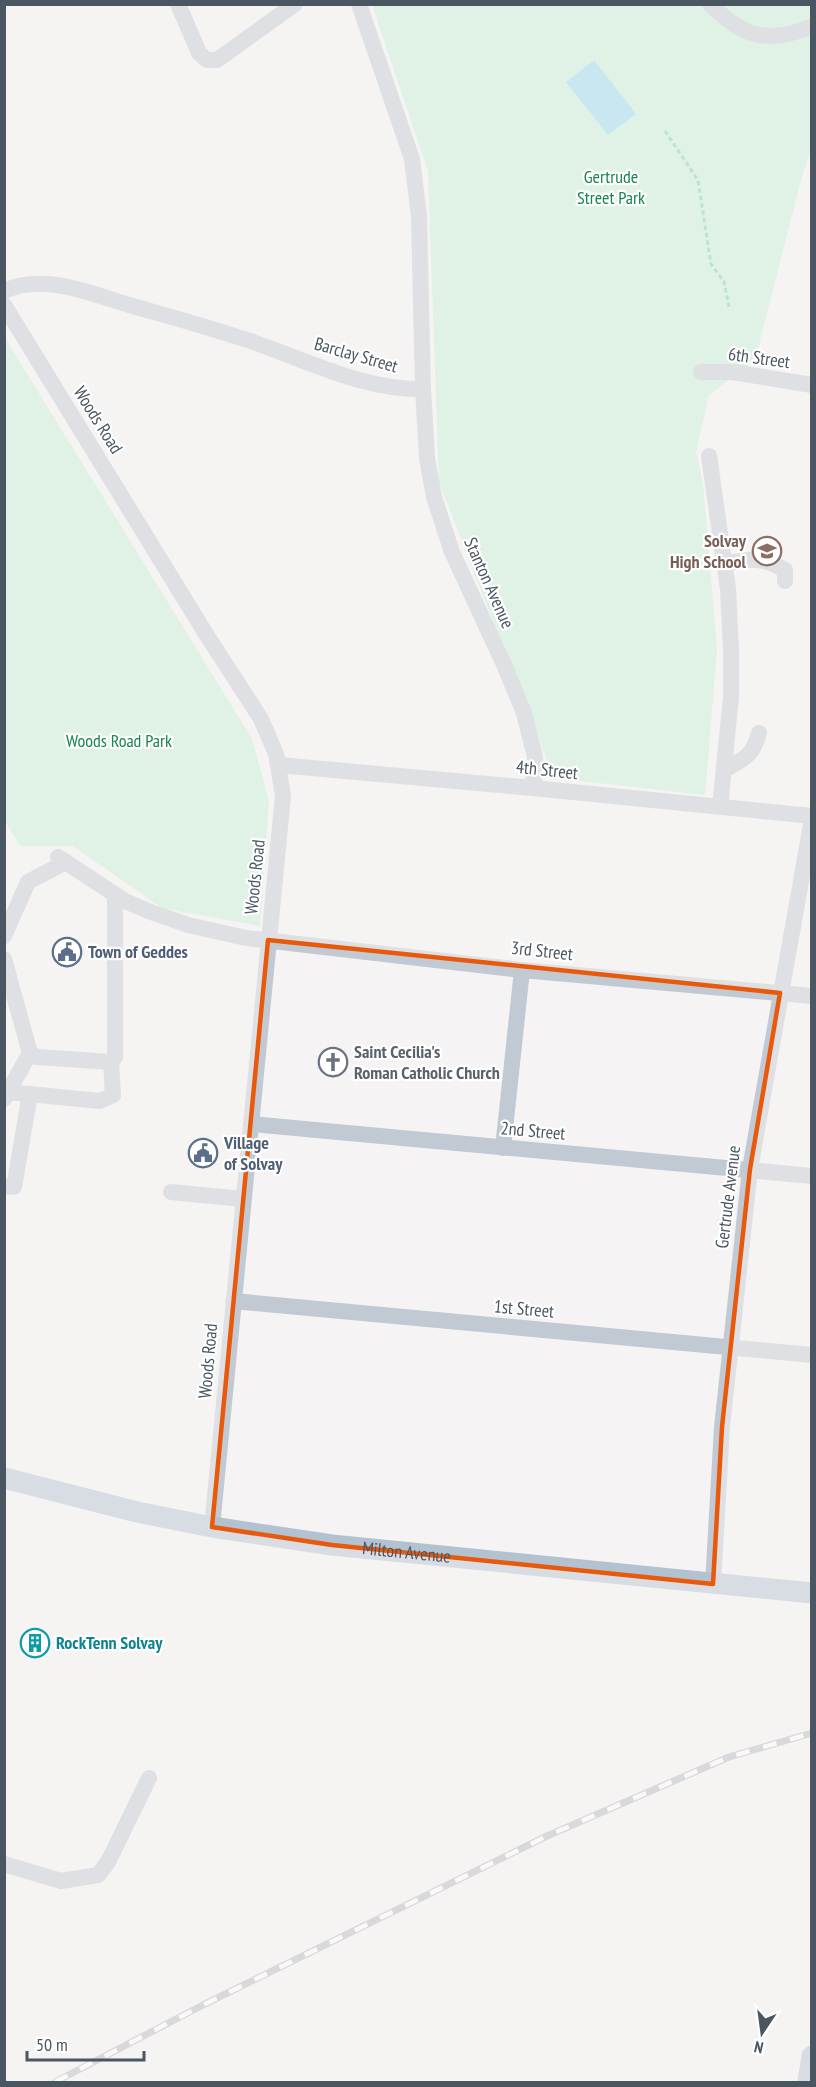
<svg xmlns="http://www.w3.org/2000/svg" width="816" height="2087" font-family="'PT Sans Narrow',sans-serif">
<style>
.green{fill:#c3f1d5}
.water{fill:#90daee}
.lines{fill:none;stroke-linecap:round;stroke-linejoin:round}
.path{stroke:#7ad0a6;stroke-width:3;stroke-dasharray:4.5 3;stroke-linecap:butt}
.minor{stroke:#c1cad2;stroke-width:16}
.major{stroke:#b3c2d1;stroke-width:21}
.rail-casing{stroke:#b5b8bd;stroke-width:7}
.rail{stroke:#fff;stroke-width:4.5;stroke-dasharray:14;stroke-linecap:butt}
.marked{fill:none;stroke:#e8590c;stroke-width:4.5;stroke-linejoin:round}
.labels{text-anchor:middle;stroke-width:4.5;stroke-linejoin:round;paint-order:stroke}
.park-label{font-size:18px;fill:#17864f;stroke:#fff}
.street-label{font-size:18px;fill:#4a5661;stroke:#fff}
.education-label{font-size:18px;font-weight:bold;fill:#785e54;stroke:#fff;text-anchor:end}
.service-label{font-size:18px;font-weight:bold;fill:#4e5e75;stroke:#fff;text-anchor:start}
.worship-label{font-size:18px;font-weight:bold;fill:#5b616d;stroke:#fff;text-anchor:start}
.culture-label{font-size:18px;font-weight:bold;fill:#0d838f;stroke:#fff;text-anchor:start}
</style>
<rect width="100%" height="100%" fill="#f5f3f3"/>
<!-- green -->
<g class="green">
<path d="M372,5H811V148L801,180L755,360L709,395L696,452L703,483L717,650L705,795L554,778L439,482L428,171Z"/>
<path d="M5,338L252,739L269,801L260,926L162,908L73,846H20L5,821Z"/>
</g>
<!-- water -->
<path class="water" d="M594,60L636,114L608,135L566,82Z"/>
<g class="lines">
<!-- path -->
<path class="path" d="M665,131L698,180L711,264L724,282L729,307"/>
<!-- minor -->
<g class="minor">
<path d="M178,4L199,53L207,60H217L295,4"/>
<path d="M359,4L412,159L419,216L423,389L427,458L434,497L452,552L505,667L524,713L535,757L533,788"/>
<path d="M710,4C743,37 768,45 812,26"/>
<path d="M4,291C44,273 90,293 129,305C168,316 208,327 247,340C305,359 361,390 423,389"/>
<path d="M4,305L206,634L261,719L276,754L283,796L212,1527"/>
<path d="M701,372H732L812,385"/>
<path d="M709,456L728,589L731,650V697L720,807"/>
<path d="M724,564C749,559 761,556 785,570V581"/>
<path d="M279,765L533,788L812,816"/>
<path d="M724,770C745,758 752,757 759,733"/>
<path d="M58,857L125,901L148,911L188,925L246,938L522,970L812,996"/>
<path d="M4,936L28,882L66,862"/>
<path d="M4,959L30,1053L37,1057L111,1062L115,1057V895"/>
<path d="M8,1092L100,1101L113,1095L111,1062"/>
<path d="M4,1099L30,1053"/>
<path d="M251,1124L812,1176"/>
<path d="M503,1148L522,970"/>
<path d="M4,1186L14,1187L30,1094"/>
<path d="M171,1192L243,1199"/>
<path d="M233,1301L812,1355"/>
<path d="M713,1584L722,1427L750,1169L812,819"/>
<path d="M4,1864L61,1881L98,1875L108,1862L149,1778"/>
</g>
<!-- major -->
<g class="major">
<path id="s1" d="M4,1478L137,1512L212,1527L332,1545L812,1593"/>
<path d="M808,2082L812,2056"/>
</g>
<!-- rail casing -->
<g class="rail-casing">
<path id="rail" d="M55,2082L203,2005L547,1836L729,1757L812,1733"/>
</g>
<!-- rail -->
<use href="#rail" class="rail"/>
</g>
<!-- marked area -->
<path d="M0 0H816V2087H0ZM268,940L780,993L750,1169L722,1427L713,1584L332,1545L212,1527Z" fill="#f5f3f3" fill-opacity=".55" fill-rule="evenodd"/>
<path class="marked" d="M268,940L780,993L750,1169L722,1427L713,1584L332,1545L212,1527Z"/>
<!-- icons -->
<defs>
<g id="school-ring" transform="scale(1.5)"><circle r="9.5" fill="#fff" stroke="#8d6e63" stroke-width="1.5"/><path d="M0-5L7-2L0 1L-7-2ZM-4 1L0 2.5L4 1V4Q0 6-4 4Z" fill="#8d6e63"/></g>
<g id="civic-ring" transform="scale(1.5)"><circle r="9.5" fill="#fff" stroke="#5c6f8a" stroke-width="1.5"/><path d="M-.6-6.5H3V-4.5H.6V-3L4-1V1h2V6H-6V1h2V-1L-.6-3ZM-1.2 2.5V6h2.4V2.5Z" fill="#5c6f8a"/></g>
<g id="church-ring" transform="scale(1.5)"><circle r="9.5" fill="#fff" stroke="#6b7280" stroke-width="1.5"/><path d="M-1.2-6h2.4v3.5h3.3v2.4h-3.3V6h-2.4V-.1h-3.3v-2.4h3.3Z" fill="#6b7280"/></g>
<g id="building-ring" transform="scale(1.5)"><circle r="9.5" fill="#fff" stroke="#0f9aa8" stroke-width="1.5"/><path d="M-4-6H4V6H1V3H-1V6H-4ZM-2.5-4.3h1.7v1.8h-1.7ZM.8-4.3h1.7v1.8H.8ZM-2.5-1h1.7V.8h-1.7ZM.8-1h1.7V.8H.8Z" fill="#0f9aa8"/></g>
</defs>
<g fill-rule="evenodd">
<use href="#school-ring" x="767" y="551"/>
<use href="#civic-ring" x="67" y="952"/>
<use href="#church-ring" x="333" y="1062"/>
<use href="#civic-ring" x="203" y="1153"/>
<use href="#building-ring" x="35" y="1643"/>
</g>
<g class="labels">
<!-- park labels -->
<g class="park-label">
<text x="611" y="183">Gertrude<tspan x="611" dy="21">Street Park</tspan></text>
<text x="119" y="747">Woods Road Park</text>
</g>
<!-- street labels -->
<g class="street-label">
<text transform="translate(356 355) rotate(16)" y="6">Barclay Street</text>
<text transform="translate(759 358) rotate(8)" y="6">6th Street</text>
<text transform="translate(98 420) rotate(58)" y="6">Woods Road</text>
<text transform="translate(489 583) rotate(66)" y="6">Stanton Avenue</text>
<text transform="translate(547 770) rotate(6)" y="6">4th Street</text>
<text transform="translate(255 877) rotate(-84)" y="6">Woods Road</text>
<text transform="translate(542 951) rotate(6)" y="6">3rd Street</text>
<text transform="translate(533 1131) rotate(5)" y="6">2nd Street</text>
<text transform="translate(728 1197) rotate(-83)" y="6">Gertrude Avenue</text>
<text transform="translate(524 1309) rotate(5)" y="6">1st Street</text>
<text transform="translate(208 1361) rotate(-85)" y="6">Woods Road</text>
<text dy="6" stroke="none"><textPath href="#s1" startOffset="410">Milton Avenue</textPath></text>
</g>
<!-- education labels -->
<g class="education-label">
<text x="746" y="547">Solvay<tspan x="746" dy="21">High School</tspan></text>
</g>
<!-- service labels -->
<g class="service-label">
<text x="88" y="958">Town of Geddes</text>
<text x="224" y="1149">Village<tspan x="224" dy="21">of Solvay</tspan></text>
</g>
<!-- worship labels -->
<g class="worship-label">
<text x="354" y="1058">Saint Cecilia's<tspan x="354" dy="21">Roman Catholic Church</tspan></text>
</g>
<!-- culture labels -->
<g class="culture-label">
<text x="56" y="1649">RockTenn Solvay</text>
</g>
</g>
<!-- border -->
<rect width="816" height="2087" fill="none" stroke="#4a5661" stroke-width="12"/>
<!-- north arrow -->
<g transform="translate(762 2033) rotate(193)" stroke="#ffffff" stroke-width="4.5" paint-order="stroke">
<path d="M0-4.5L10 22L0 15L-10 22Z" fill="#4a5661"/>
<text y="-9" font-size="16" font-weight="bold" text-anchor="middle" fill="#4a5661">N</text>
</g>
<!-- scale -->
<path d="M27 2051v9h117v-9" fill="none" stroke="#4a5661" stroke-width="3"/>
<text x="36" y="2051" font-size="18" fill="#4a5661" stroke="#ffffff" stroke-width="4.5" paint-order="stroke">50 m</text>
</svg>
